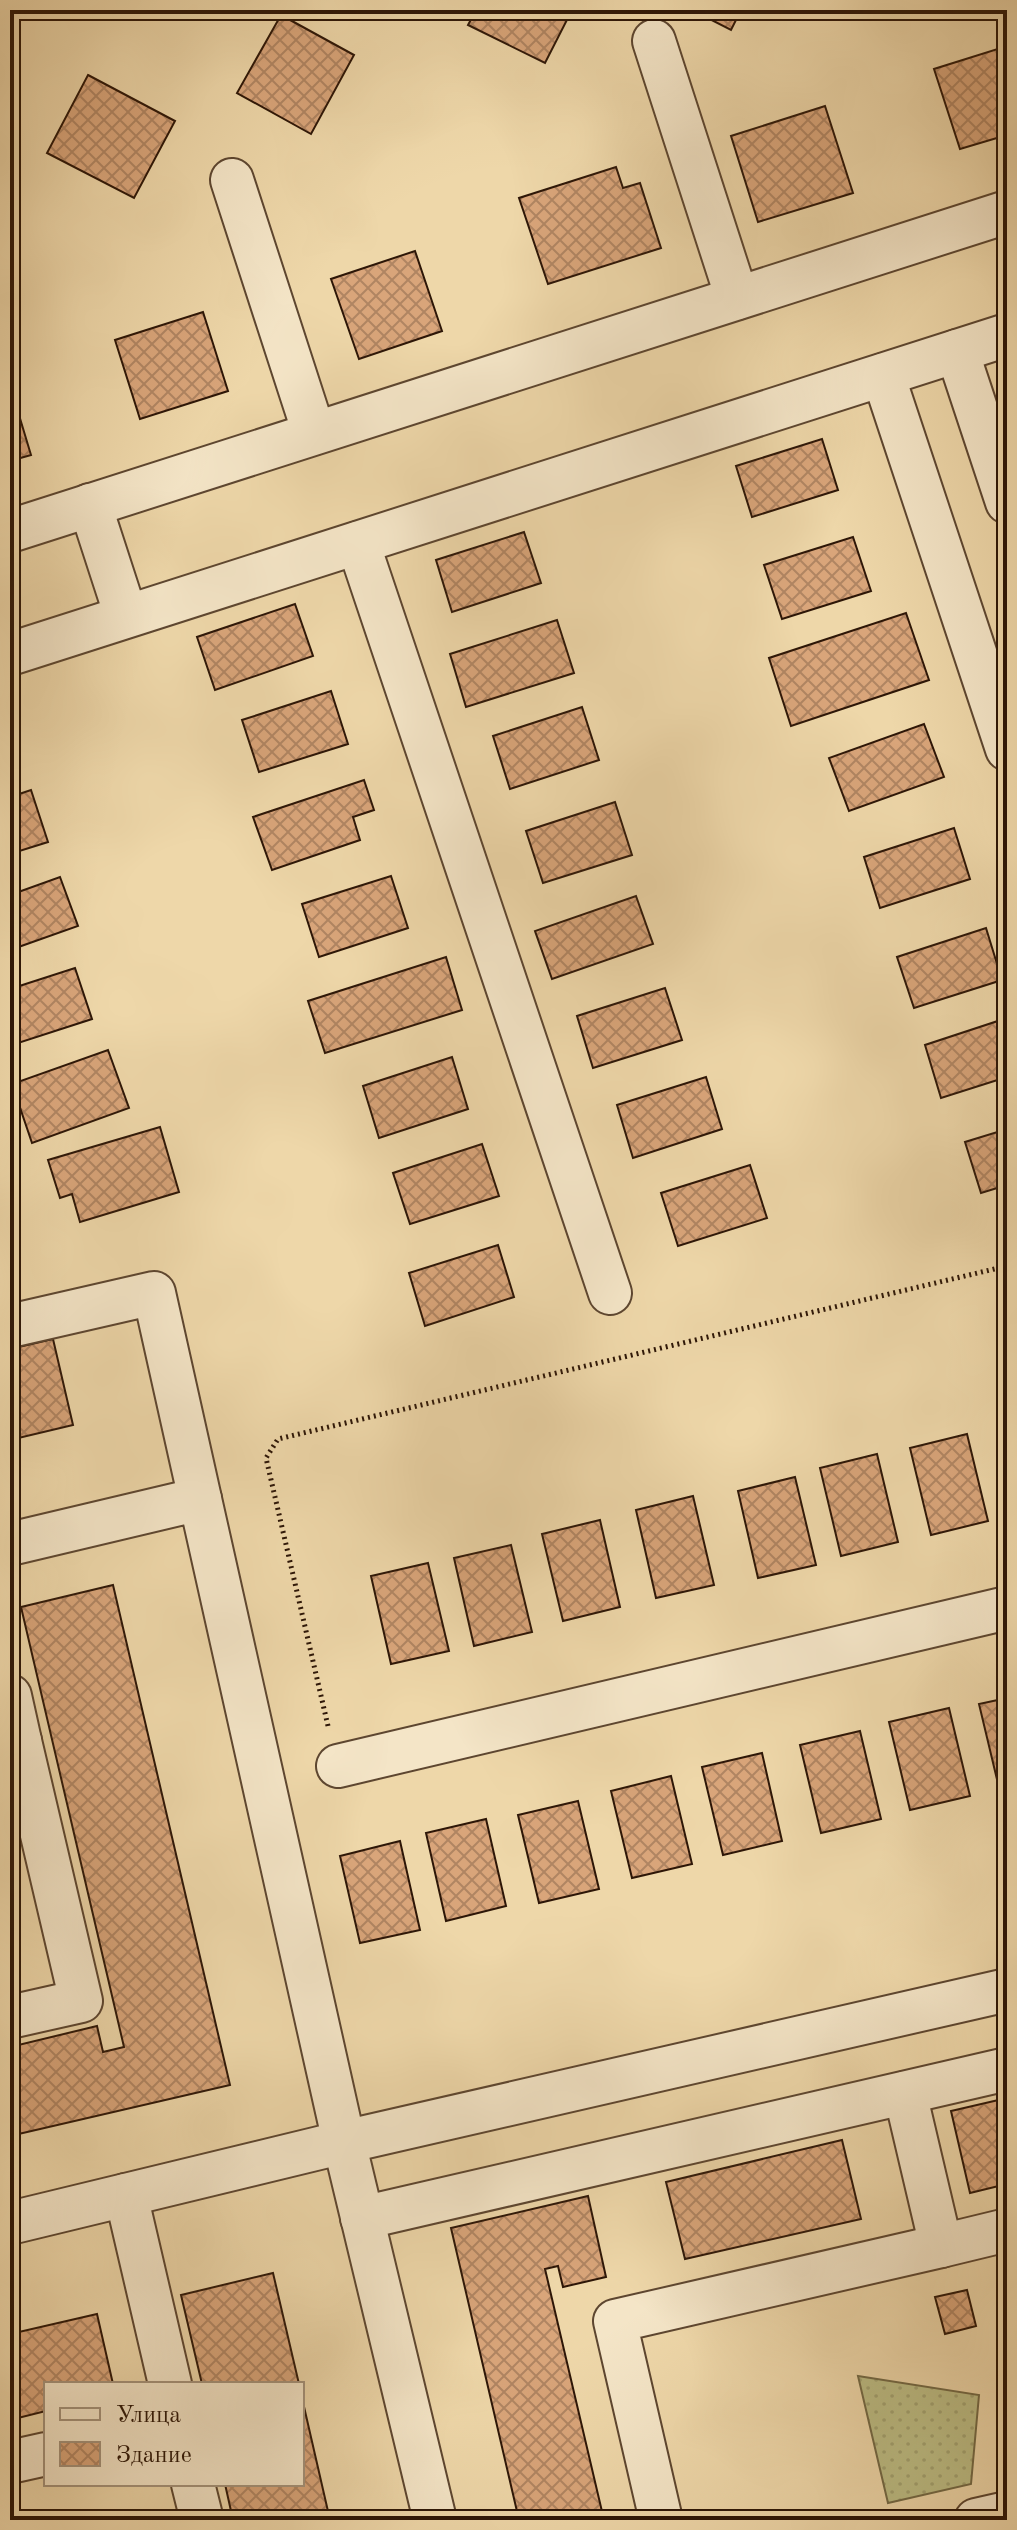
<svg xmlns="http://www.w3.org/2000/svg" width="1017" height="2530" font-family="'Old Standard TT',serif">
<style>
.grass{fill:url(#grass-dots);stroke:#746a46;stroke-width:2}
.building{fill:url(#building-cross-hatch);stroke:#2d1607;stroke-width:2}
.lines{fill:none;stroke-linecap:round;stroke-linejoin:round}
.minor-casing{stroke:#5d4630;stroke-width:46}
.path{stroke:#2d1607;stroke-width:5;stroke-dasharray:2 4;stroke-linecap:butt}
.minor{stroke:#f4e5c7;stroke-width:42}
</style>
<defs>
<pattern id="grass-dots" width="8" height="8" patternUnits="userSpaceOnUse" patternTransform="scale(2)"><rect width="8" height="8" fill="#bcbd85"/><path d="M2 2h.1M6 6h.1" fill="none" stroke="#a2a271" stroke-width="1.8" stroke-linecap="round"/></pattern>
<pattern id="building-cross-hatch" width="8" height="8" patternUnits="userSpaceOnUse" patternTransform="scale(2)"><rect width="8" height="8" fill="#d9a57a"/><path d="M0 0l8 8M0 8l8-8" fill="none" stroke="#b08562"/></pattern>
</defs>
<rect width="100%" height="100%" fill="#eed7a9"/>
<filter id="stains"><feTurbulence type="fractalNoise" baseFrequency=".0025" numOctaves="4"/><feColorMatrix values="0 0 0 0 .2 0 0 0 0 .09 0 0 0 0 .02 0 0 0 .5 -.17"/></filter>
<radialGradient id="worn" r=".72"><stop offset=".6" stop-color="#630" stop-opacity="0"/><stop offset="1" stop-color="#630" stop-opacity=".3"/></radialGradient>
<!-- grass -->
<path class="grass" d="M858,2376L979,2395L971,2484L888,2503Z"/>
<!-- building -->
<g class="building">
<path d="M476,10H572L545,63L468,25Z"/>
<path d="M692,10H741L731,30Z"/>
<path d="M281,15L354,55L311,134L237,93Z"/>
<path d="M1007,46V135L960,149L934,69Z"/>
<path d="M88,75L175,121L134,198L47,153Z"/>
<path d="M825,106L853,193L758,222L731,136Z"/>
<path d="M616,167L623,188L640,183L661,248L548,284L519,198Z"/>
<path d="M415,251L442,331L359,359L331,279Z"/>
<path d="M203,312L228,391L140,419L115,340Z"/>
<path d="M10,385L31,455L10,461Z"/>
<path d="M822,439L838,490L752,517L736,466Z"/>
<path d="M524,532L541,583L452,612L436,560Z"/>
<path d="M853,537L871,591L782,619L764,565Z"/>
<path d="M295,604L313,656L215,690L197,637Z"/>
<path d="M906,613L929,680L791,726L769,658Z"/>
<path d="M557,620L574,673L466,707L450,654Z"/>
<path d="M331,691L348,744L259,772L242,720Z"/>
<path d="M582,707L599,760L510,789L493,736Z"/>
<path d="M924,724L944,777L849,811L829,758Z"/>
<path d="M364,780L374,810L353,817L360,840L272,870L253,817Z"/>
<path d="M31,790L48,842L10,854V797Z"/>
<path d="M615,802L632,855L543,883L526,831Z"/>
<path d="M954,828L970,879L880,908L864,857Z"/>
<path d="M391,876L408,928L319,957L302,904Z"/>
<path d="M60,877L78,926L10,950V895Z"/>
<path d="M636,896L653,944L552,979L535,931Z"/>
<path d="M986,928L1002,980L914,1008L897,957Z"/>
<path d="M446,957L462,1010L325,1053L308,1001Z"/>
<path d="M75,968L92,1019L12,1045L10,989Z"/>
<path d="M665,988L682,1040L593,1068L577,1016Z"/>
<path d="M1007,1018V1077L941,1098L925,1045Z"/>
<path d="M108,1050L129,1108L32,1143L12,1084Z"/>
<path d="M452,1057L468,1109L379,1138L363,1086Z"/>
<path d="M706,1077L722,1129L633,1158L617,1105Z"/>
<path d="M160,1127L179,1192L80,1222L72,1194L60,1198L48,1160Z"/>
<path d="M1007,1129V1185L981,1193L965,1142Z"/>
<path d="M482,1144L499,1196L410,1224L393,1173Z"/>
<path d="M750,1165L767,1218L678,1246L661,1193Z"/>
<path d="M498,1245L514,1297L425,1326L409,1273Z"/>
<path d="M53,1339L73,1425L10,1440V1349Z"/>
<path d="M967,1434L988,1521L931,1535L910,1448Z"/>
<path d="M877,1454L898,1542L841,1556L820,1468Z"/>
<path d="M795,1477L816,1565L758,1578L738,1491Z"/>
<path d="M693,1496L714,1585L656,1598L636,1510Z"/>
<path d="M600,1520L620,1607L563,1621L542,1534Z"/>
<path d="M511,1545L532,1632L474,1646L454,1558Z"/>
<path d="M428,1563L449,1651L391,1664L371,1576Z"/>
<path d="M113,1585L230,2085L10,2136V2047L97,2026L103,2052L124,2047L21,1607Z"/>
<path d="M1007,1698V1790L1000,1792L979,1704Z"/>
<path d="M949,1708L970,1796L910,1810L889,1722Z"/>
<path d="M860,1731L881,1819L821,1833L800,1745Z"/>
<path d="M762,1753L782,1841L723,1855L702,1767Z"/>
<path d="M671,1776L692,1864L632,1878L611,1791Z"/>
<path d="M578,1801L599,1889L539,1903L518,1815Z"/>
<path d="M486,1819L506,1906L446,1921L426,1833Z"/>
<path d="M400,1841L420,1930L360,1943L340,1856Z"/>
<path d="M1007,2098V2184L970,2193L951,2111Z"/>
<path d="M842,2140L861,2219L685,2259L666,2182Z"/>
<path d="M588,2196L606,2277L563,2287L558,2266L545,2269L604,2520H519L451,2228Z"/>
<path d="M273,2273L299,2384H202L181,2295Z"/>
<path d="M967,2290L976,2326L945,2334L935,2297Z"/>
<path d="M97,2314L113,2384H46V2411L10,2420V2334Z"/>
<path d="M302,2398L330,2520H233L225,2484H302Z"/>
</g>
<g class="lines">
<!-- minor casing -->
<g class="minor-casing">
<g id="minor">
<path d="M654,41L737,298"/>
<path d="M232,180L314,433"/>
<path d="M957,351L1007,502"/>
<path d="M883,375L1007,749"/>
<path d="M90,505L126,616"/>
<path d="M10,531L1007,212"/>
<path d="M358,543L610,1293"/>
<path d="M10,654L1007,335"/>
<path d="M10,1326L154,1293L200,1499"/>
<path d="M10,1544L200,1499L344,2142L10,2223"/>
<path d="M10,1696L20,1741L10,1743"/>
<path d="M338,1766L1007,1608"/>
<path d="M10,2017L81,2001L20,1741"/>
<path d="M126,2195L170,2384"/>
<path d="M362,2218L1007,2069"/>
<path d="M941,2246L1007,2230"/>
<path d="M10,2462L46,2454"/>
<path d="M193,2484L202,2520"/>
<path d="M435,2520L344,2142L1007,1990"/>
<path d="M661,2520L615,2321L941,2246L905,2093"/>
<path d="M976,2520L1007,2513"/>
</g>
</g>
<!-- path -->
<path class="path" d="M328,1726L266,1458L278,1439L1007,1266"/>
<!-- minor -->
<use href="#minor" class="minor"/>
</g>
<!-- margin -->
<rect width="1017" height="2530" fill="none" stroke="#eed7a9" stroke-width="40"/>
<rect x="12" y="12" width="993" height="2506" fill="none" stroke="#2d1607" stroke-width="4"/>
<rect x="20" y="20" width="977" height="2490" fill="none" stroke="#2d1607" stroke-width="2"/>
<!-- legend -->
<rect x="44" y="2382" width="260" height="104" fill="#f4e5c7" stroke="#a4927a" stroke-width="2"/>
<rect x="60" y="2408" width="40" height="12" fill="#f4e5c7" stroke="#a4927a" stroke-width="2"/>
<text x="116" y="2422" font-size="24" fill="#2d1607">Улица</text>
<rect x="60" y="2442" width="40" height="24" fill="url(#building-cross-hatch)" stroke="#a4927a" stroke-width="2"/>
<text x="116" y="2462" font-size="24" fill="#2d1607">Здание</text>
<rect width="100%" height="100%" filter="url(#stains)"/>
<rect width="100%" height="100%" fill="url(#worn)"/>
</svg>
